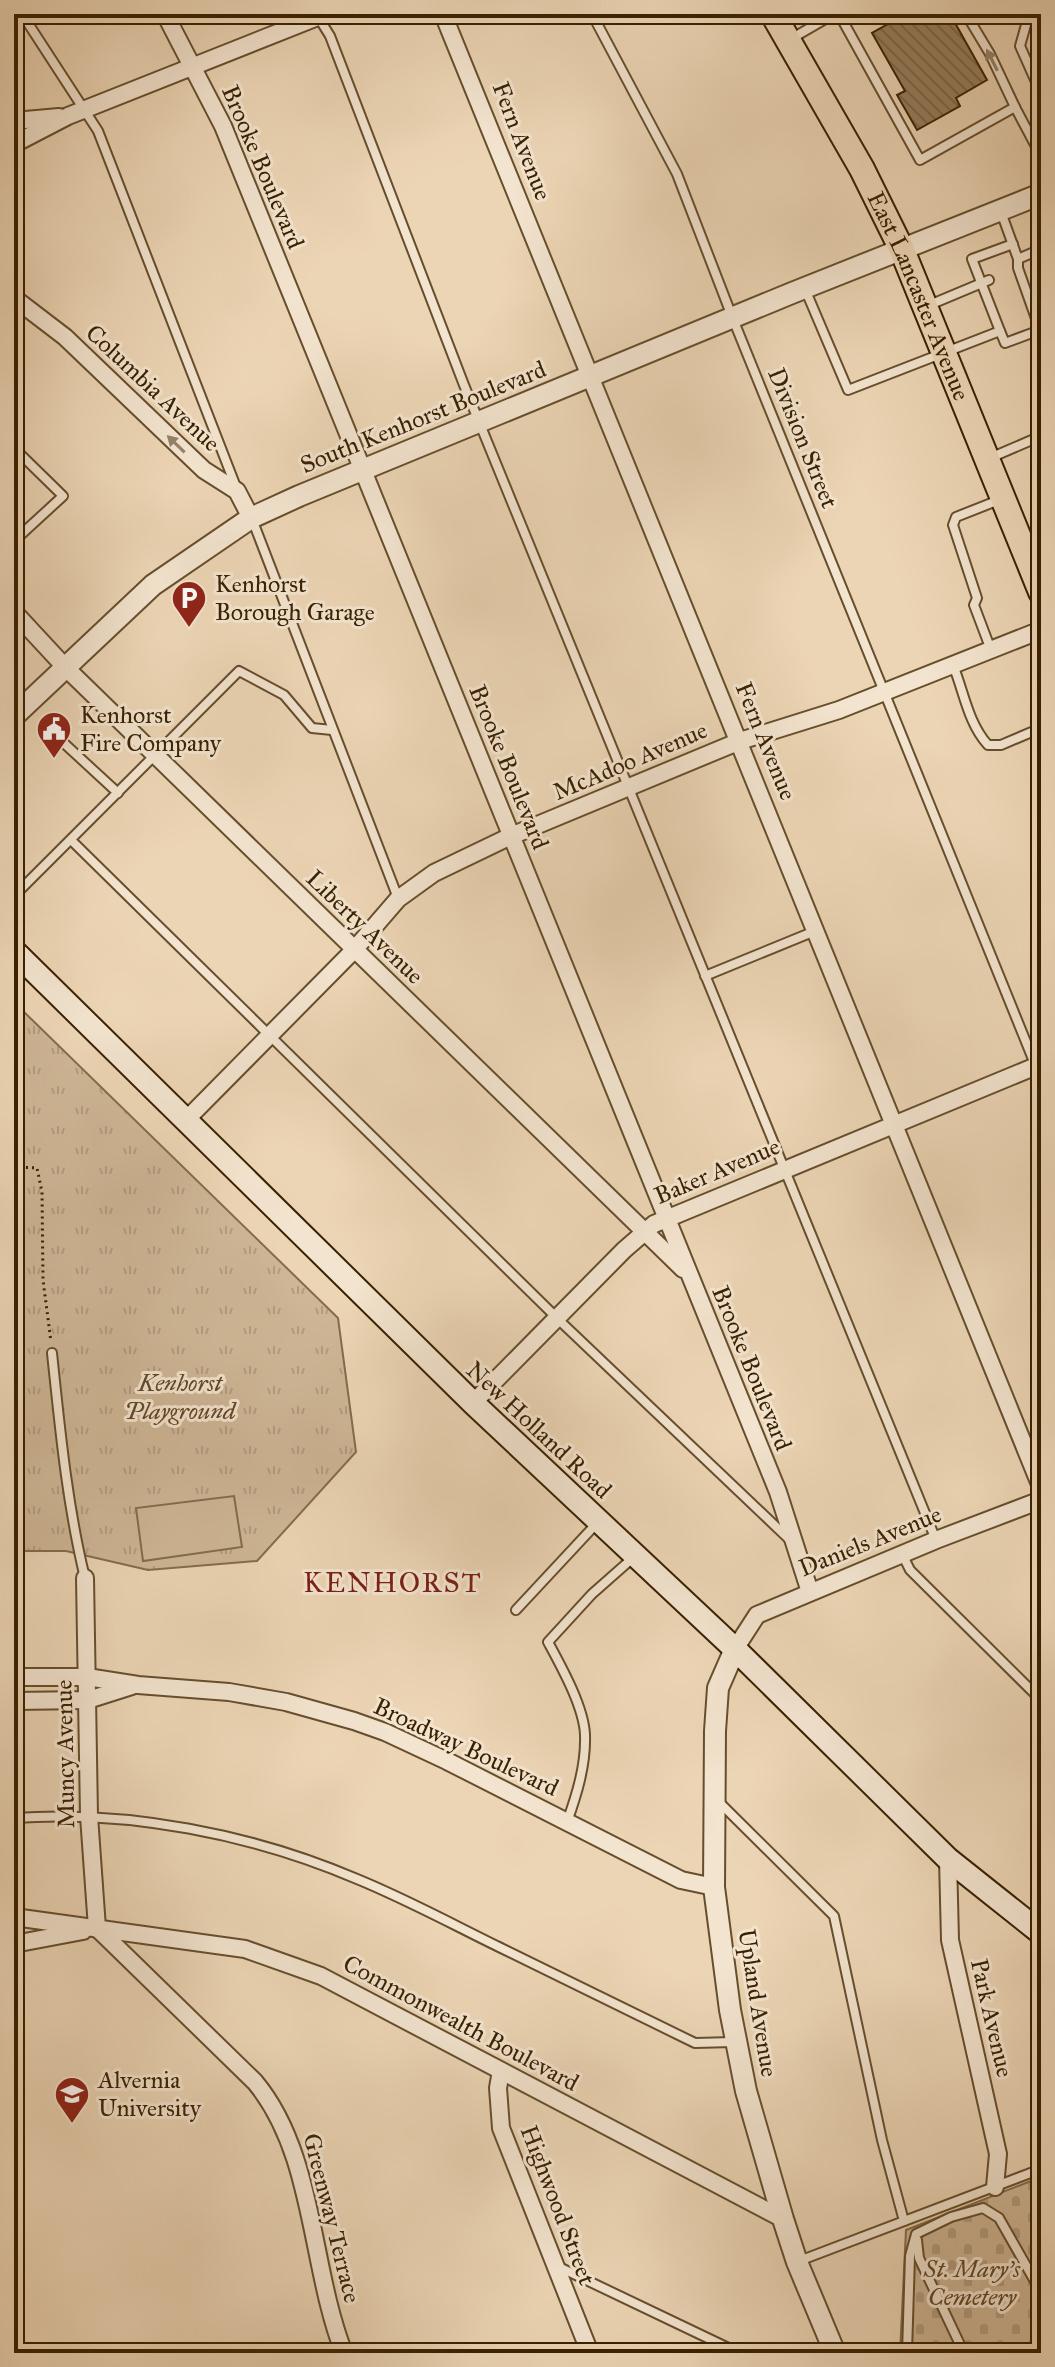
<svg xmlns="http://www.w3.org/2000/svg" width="1055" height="2367" font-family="'IM FELL Great Primer',serif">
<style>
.cemetery{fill:url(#cemetery-stones);stroke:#846c4b;stroke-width:2}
.park{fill:url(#park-tufts);stroke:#846c4b;stroke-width:2}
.pitch{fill:#ceb696;stroke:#846c4b;stroke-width:2}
.building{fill:url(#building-back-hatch);stroke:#392100;stroke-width:2}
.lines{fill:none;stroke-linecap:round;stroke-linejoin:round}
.service-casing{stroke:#664e2d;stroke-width:12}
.minor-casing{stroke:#664e2d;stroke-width:20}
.tertiary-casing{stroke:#664e2d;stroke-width:24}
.secondary-casing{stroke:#392100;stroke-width:26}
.primary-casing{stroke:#392100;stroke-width:28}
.path{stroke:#392100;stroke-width:3;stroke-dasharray:2 4;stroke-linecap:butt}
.service{stroke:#f3e4cf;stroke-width:8}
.minor{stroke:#f3e4cf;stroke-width:16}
.tertiary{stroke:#f3e4cf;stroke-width:20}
.secondary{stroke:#f3e4cf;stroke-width:22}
.primary{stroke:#ecd5b5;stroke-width:24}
.oneway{fill:#968268}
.labels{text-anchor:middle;stroke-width:6;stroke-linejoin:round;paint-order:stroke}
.street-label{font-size:24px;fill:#392100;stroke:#f3e4cf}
.poi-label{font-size:24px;fill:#392100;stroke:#f3e4cf;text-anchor:start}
.park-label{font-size:24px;font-style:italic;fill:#5e4626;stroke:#f3e4cf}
.quarter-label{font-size:28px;letter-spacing:2px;fill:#7a1f14;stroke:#f3e4cf}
</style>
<defs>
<pattern id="cemetery-stones" width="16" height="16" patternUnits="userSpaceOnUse" patternTransform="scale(2)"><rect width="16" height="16" fill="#ceb696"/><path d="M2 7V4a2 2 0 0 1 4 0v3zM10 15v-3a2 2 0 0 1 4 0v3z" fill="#b29c80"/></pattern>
<pattern id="park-tufts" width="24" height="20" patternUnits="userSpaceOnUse" patternTransform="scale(2)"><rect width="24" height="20" fill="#ceb696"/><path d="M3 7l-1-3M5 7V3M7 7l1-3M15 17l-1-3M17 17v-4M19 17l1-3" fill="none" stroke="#b29c80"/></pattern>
<pattern id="building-back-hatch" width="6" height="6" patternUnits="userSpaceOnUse" patternTransform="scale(2)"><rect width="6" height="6" fill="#967f5e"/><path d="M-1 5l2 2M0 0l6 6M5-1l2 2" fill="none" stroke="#7b684b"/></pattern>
</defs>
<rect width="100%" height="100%" fill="#ecd5b5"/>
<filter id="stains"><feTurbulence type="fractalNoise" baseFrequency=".0025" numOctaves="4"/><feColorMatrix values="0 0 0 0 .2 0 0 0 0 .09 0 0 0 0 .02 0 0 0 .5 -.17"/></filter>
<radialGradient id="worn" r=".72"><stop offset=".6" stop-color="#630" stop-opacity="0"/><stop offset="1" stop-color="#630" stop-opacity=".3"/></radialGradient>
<!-- cemetery -->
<path class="cemetery" d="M1041,2177V2353H900L906,2230Z"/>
<!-- park -->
<path class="park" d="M22,1010L338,1318L356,1452L257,1561L148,1570L66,1551H14V1022Z"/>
<!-- pitch -->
<path class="pitch" d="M234,1496L242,1547L143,1561L136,1508Z"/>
<!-- building -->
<path class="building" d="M906,14H950L987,80L956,98L960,106L917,130L897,95L905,91L872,33Z"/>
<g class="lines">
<!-- service casing -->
<g class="service-casing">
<g id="service">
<path d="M22,14L98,131L236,487"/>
<path d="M592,14L677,174L733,319L1041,1079"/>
<path d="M839,14L920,160L1015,107L1041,156"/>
<path d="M966,14L990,54L1015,107"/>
<path d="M1029,14L1020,46L1041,93"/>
<path d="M317,15L330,36L464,385L936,1540"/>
<path d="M843,21L858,14"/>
<path d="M789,40L834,14"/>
<path d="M1001,212L1018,259L1041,249"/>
<path d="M805,289L848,390L1000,331L972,259L1013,244"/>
<path d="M927,306L989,280"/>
<path d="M1000,331L1005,343L1040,330L1018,268V259"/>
<path d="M14,448L63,496L14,541"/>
<path d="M990,458L1041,436"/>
<path d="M252,519L398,898"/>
<path d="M991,650L974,605L977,598L953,525L956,517L999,500"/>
<path d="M953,665C964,692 968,723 988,745H1001L1041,728"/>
<path d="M54,734L118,793"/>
<path d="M71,840L562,1323L790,1540"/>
<path d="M14,896L239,671L284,695L312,728L332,730"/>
<path d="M705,976L815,931"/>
<path d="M52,1353C60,1429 67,1504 85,1578"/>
<path d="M902,1554L910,1570L1041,1700"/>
<path d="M516,1610L598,1522"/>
<path d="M717,1800L834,1916L882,2140L904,2221"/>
<path d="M14,1818C128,1810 252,1834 357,1879C406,1899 452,1924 499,1947C565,1979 630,2011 695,2043L733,2042"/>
<path d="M567,1822C577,1794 586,1765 585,1735C584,1707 561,1666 548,1642L592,1594L635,1556"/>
<path d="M917,2240L919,2258L964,2353"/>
<path d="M799,2261L1041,2169"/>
<path d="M559,2267L739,2353"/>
<path d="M907,2353L910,2256L916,2234L951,2217L983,2208L999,2218L1041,2292"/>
</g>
</g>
<!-- minor casing -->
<g class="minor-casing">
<g id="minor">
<path d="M165,14L223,126L778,1492L810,1592"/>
<path d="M443,14L1041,1487"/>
<path d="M14,121L59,117"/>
<path d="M14,144L68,116L325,14"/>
<path d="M14,298L65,337L204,470L237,491L251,518"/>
<path d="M14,612L65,667L683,1269"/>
<path d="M187,1119L354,950L398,899L434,873L511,836L740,741L839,710L1041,630"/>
<path d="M473,1403L624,1250L654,1224L1041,1064"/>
<path d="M85,1578L89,1816L97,1928"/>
<path d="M735,1649L757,1615L936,1540L1041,1500"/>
<path d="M14,1677H87L138,1685L229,1692L286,1702L354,1721L385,1732L447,1761L681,1880L714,1887"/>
<path d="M14,1701L88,1700L132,1686"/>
<path d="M948,1859L950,1940L998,2154L995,2187"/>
<path d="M14,1917L245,1949L321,1976L783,2219"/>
<path d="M97,1928L255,2082C315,2154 310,2267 344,2353"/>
<path d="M14,1944L83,1931"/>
<path d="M501,2071L498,2088L501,2128L590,2353"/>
</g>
</g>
<!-- tertiary casing -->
<g class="tertiary-casing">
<g id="tertiary">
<path d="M14,716L153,585L251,518L299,496L792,293L1041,194"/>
<path d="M735,1649L718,1688L715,1731L714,1887L730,2010L746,2091L783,2219L797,2262L835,2353"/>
</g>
</g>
<!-- secondary casing -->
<g class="secondary-casing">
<path id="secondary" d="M14,951L473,1403L735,1649L948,1859L1041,1933"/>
</g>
<!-- primary casing -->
<g class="primary-casing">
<g id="primary">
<path id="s1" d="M773,14L862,169L902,250L1041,592"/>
</g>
</g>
<!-- path -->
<path class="path" d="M14,1167L37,1168L42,1192L43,1280L51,1342"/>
<!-- service -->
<use href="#service" class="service"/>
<!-- minor -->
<use href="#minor" class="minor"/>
<!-- tertiary -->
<use href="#tertiary" class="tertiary"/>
<!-- secondary -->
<use href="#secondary" class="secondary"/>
<!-- primary -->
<use href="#primary" class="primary"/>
</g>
<!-- one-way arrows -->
<defs><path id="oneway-solid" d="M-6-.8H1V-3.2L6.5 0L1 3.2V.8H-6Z" transform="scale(2)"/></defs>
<g class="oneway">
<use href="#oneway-solid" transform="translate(992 60) rotate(-117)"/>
<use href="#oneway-solid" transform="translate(176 444) rotate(-136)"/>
</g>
<!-- icons -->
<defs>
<g id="parking-pin" transform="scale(1.8)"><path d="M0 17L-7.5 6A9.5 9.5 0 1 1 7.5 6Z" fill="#8f2418" stroke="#f3e4cf"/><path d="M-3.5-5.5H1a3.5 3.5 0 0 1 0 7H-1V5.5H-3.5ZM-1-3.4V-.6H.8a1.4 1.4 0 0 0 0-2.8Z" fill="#fff"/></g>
<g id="civic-pin" transform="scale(1.8)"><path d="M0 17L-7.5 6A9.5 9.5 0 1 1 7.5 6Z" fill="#8f2418" stroke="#f3e4cf"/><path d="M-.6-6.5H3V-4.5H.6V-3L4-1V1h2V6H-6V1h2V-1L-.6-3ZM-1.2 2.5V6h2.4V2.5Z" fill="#fff"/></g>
<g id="university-pin" transform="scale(1.8)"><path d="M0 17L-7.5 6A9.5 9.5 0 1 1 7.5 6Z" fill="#8f2418" stroke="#f3e4cf"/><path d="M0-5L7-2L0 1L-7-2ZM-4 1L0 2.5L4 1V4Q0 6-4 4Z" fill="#fff"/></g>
</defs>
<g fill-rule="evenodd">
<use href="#parking-pin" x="189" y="598"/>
<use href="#civic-pin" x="54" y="729"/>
<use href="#university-pin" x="72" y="2094"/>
</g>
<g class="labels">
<!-- street labels -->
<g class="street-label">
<text transform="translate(522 141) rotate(69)" y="8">Fern Avenue</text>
<text transform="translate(263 167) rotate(67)" y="8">Brooke Boulevard</text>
<text dy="8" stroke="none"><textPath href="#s1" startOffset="318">East Lancaster Avenue</textPath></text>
<text transform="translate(153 388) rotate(43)" y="8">Columbia Avenue</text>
<text transform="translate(423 417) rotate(-22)" y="8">South Kenhorst Boulevard</text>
<text transform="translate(803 438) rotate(68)" y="8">Division Street</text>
<text transform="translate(766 741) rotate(68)" y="8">Fern Avenue</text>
<text transform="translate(630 761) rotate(-23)" y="8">McAdoo Avenue</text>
<text transform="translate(509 767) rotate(68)" y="8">Brooke Boulevard</text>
<text transform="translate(365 927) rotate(44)" y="8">Liberty Avenue</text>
<text transform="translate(717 1171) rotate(-23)" y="8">Baker Avenue</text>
<text transform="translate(752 1368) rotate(68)" y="8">Brooke Boulevard</text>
<text transform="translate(539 1430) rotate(43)" y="8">New Holland Road</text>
<text transform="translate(870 1541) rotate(-22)" y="8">Daniels Avenue</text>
<text transform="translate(466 1747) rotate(25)" y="8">Broadway Boulevard</text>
<text transform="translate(65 1754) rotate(-91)" y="8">Muncy Avenue</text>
<text transform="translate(758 2003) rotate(81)" y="8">Upland Avenue</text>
<text transform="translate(992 2018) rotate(77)" y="8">Park Avenue</text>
<text transform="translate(461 2023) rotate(28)" y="8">Commonwealth Boulevard</text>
<text transform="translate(558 2205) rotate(69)" y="8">Highwood Street</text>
<text transform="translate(332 2218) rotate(76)" y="8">Greenway Terrace</text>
</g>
<!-- poi labels -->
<g class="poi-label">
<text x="215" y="592">Kenhorst<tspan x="215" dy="28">Borough Garage</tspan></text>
<text x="80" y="723">Kenhorst<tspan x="80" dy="28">Fire Company</tspan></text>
<text x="98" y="2088">Alvernia<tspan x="98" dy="28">University</tspan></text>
</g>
<!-- park labels -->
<g class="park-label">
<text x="180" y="1391">Kenhorst<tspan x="180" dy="28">Playground</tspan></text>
<text x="972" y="2277">St. Mary's<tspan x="972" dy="28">Cemetery</tspan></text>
</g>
<!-- quarter labels -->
<g class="quarter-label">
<text x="393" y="1592">KENHORST</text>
</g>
</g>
<!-- margin -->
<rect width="1055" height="2367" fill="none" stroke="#ecd5b5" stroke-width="48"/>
<rect x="16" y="16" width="1023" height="2335" fill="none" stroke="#392100" stroke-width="4"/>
<rect x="24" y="24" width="1007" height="2319" fill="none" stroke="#392100" stroke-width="2"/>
<rect width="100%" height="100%" filter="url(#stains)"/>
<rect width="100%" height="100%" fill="url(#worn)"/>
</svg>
